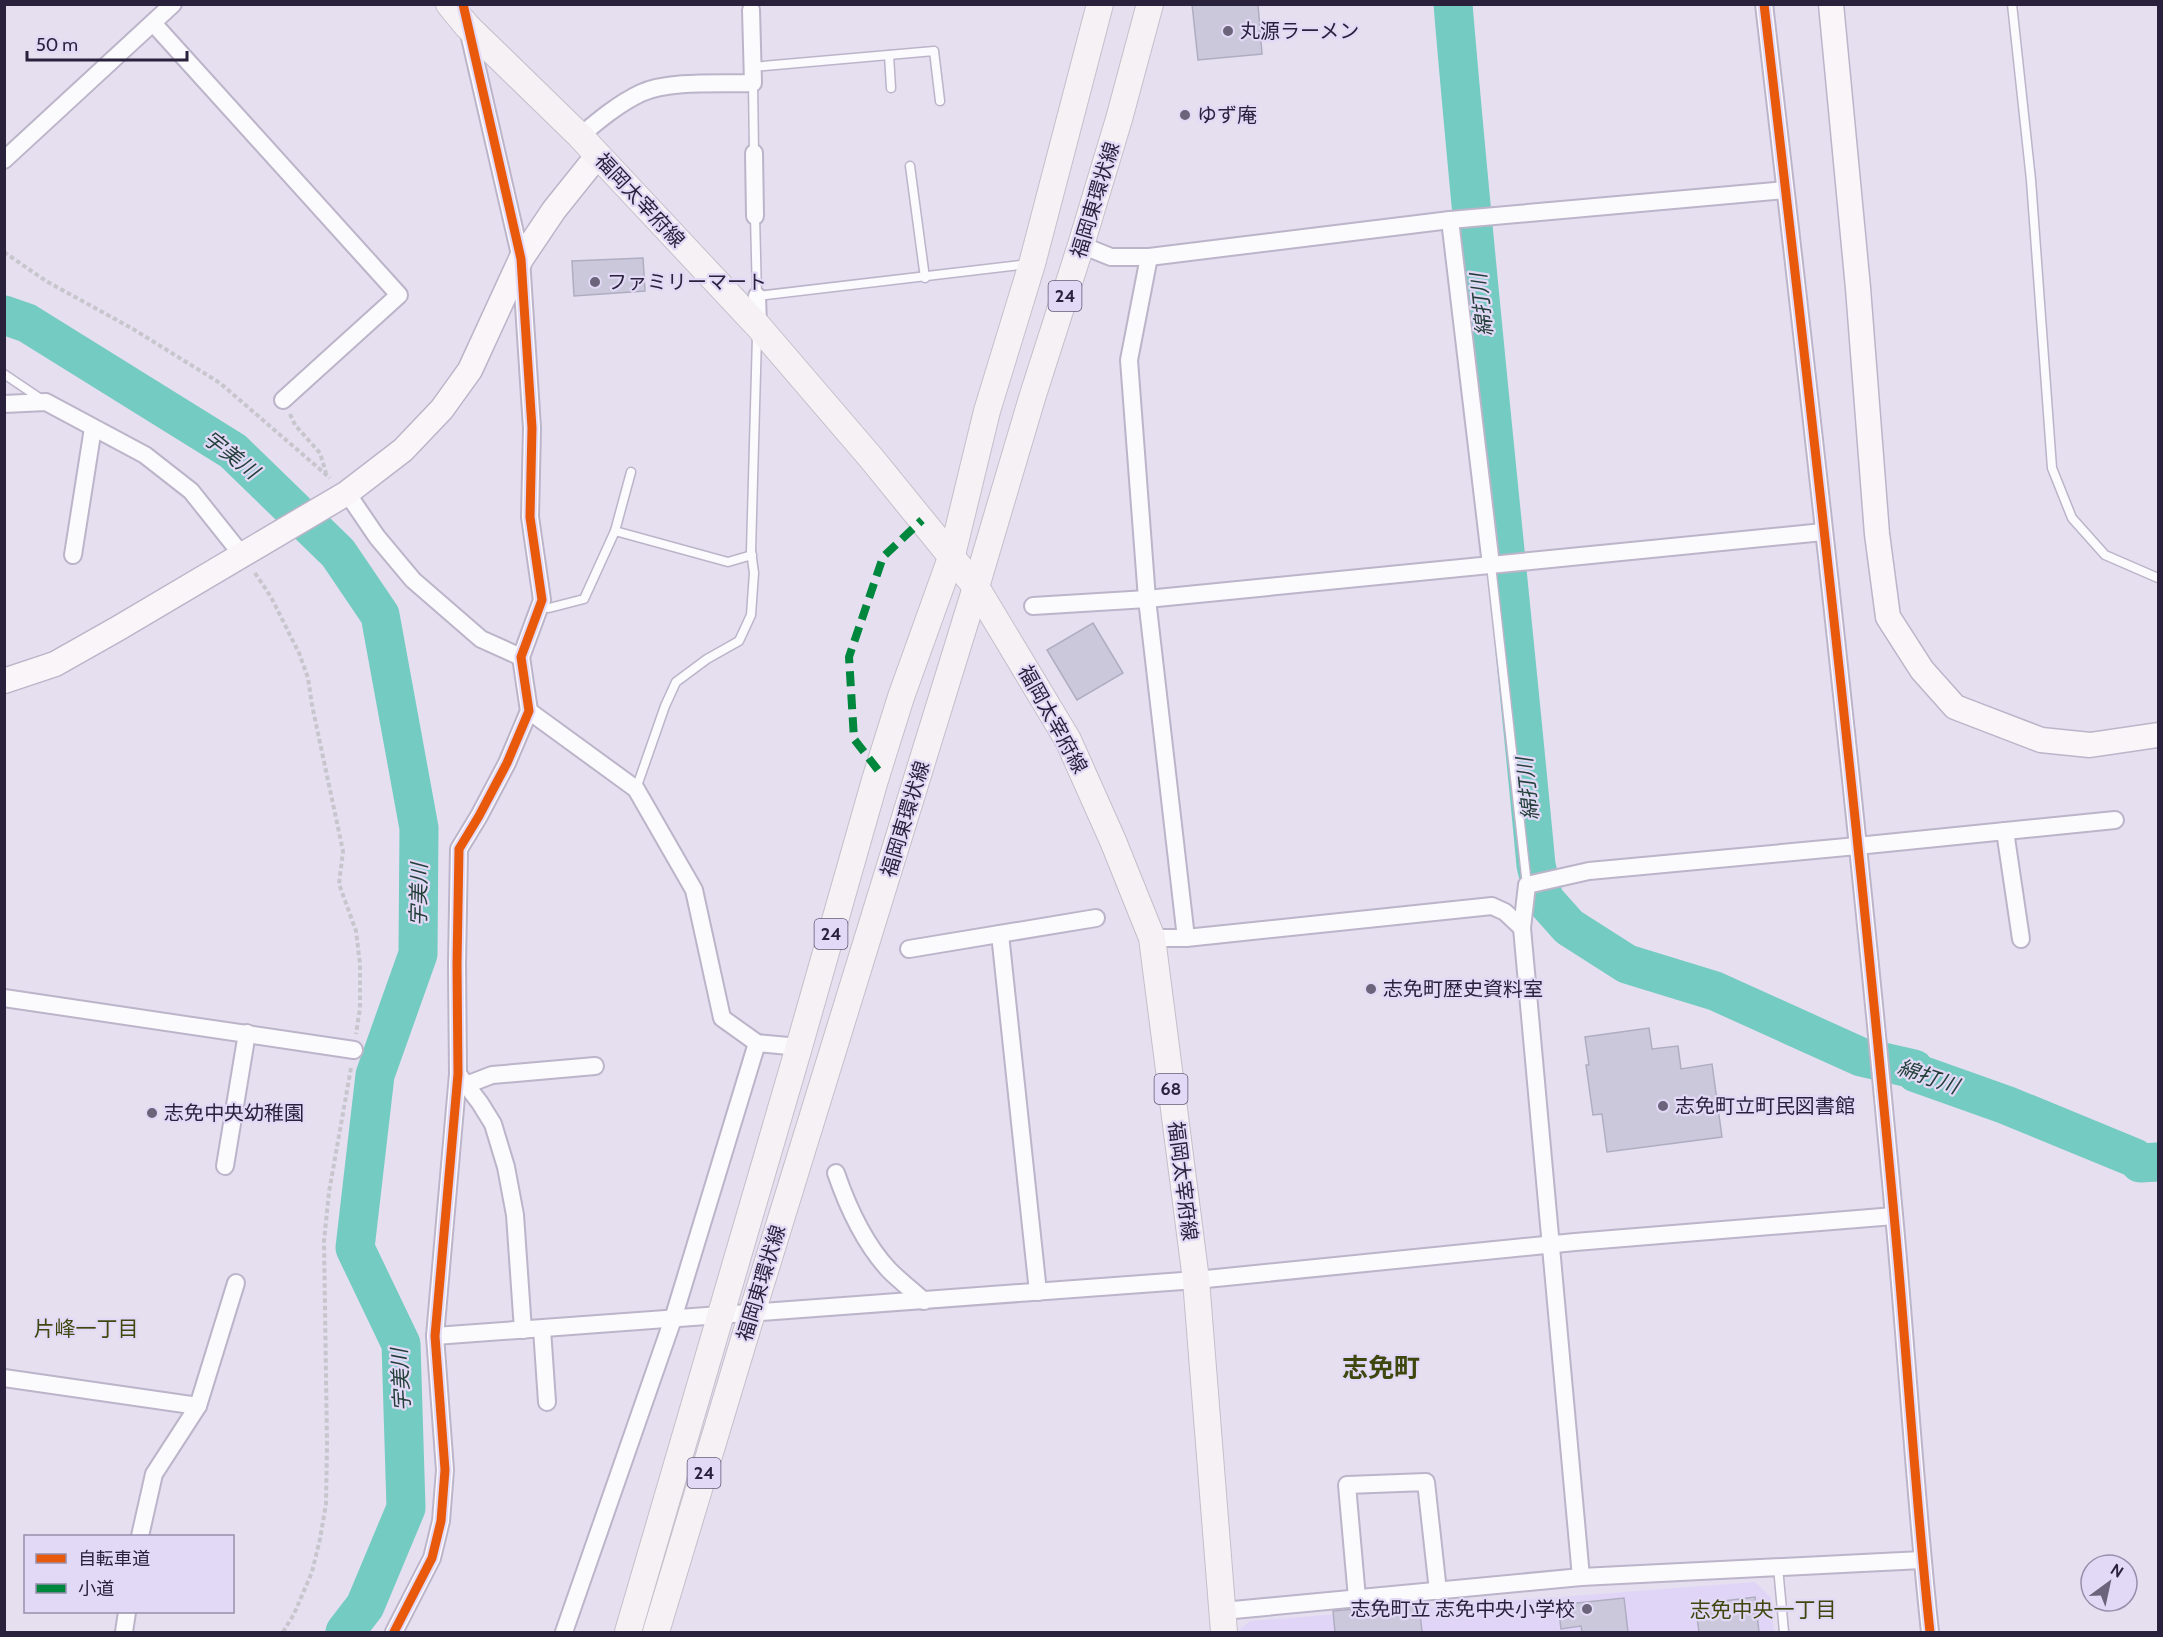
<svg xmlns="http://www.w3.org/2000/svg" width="2163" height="1637" font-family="Cabin,'Noto Sans JP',sans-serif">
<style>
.built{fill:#e0d5f7}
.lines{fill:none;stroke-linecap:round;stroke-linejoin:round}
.river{stroke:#74cbc2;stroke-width:39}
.building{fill:#cbc8dc;stroke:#afadc1;stroke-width:1.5}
.lane-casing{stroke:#bcb4c9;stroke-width:11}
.street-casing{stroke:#bcb4c9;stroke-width:20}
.secondary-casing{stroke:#bcb4c9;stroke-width:27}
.primary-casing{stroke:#c3bfcb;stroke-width:28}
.path{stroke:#c7c6cc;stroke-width:4;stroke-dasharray:4.5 3;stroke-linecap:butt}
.lane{stroke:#fbfafd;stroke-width:8}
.street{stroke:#fbfafd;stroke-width:16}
.secondary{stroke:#f9f5f8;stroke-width:24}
.primary{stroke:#f5f1f4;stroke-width:26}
.quiet{stroke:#00873e;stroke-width:8;stroke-dasharray:15 8;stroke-linecap:butt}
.cycleway-casing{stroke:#e2d9f6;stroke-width:13}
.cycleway{stroke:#e8590c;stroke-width:9}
.poi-dot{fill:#6b647b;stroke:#e2d9f6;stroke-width:2}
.labels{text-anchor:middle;stroke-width:4.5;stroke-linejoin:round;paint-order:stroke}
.shield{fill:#e2d9f6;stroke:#615874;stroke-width:1.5}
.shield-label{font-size:18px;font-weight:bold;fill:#2a213c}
.poi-label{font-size:20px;fill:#2a213c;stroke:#e2d9f6;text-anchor:start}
.street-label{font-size:20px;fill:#2a213c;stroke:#e2d9f6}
.water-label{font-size:21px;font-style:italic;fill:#25403a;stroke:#e2d9f6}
.neighbourhood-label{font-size:21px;fill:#3e480e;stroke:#e2d9f6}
.district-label{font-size:26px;font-weight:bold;fill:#3e480e;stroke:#e2d9f6}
</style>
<rect width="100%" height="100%" fill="#e5dff0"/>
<!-- built -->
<path class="built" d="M1755,1582L1771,1598L1774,1632H1237L1250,1621Z"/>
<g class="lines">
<!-- river -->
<g class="river">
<path d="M1453,4C1477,292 1509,578 1536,865L1544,899L1569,927L1627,964L1715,991L1861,1057L1914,1069L1916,1073L2006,1105L2135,1158L2140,1163L2158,1162"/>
<path d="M4,315L27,323L233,451L338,553L380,615L419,828L418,954L375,1075L355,1248L401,1344L406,1508L365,1606L345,1632"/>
</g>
</g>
<!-- building -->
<g class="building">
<path d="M1192,4H1258L1262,54L1198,60Z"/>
<path d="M643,258L645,291L574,296L572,261Z"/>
<path d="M1093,623L1123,673L1077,700L1047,650Z"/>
<path d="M1649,1028L1652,1049L1678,1046L1681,1069L1712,1064L1722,1137L1607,1152L1602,1114L1593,1115L1586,1065H1589L1585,1037Z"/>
<path d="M1755,1597L1759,1632H1699L1696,1610L1725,1607L1724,1601Z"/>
<path d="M1624,1598L1628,1632H1582L1581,1626L1561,1629L1558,1605Z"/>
<path d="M1419,1603L1422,1632H1335L1333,1611Z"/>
</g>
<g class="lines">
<!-- lane casing -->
<g class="lane-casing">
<g id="lane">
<path d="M2012,4L2031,180L2052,468L2072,518L2105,555L2158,578"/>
<path d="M889,55L891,88"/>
<path d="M752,67L934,51L940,101"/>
<path d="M753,83L754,153"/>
<path d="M910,166L925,278"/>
<path d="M755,216L757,296L1028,264"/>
<path d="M4,374L41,399"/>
<path d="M615,531L631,472"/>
<path d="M1491,565L1527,885"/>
<path d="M540,606L549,608L584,599L615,531L728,562L752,555"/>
<path d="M636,789L665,706L676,682L707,659L739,641L751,615L754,573L751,551L757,336"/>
<path d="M1778,1567L1784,1632"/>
</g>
</g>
<!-- street casing -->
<g class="street-casing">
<g id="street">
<path d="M1764,4C1811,407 1857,811 1894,1215C1907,1354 1915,1494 1930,1632"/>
<path d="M153,23L399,295L283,400"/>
<path d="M580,136C599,120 618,104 641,93C669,80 722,84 753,83L751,10"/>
<path d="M754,153L755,216"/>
<path d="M4,160L173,4"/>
<path d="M1450,220L1491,565"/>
<path d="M1081,245L1111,257H1149L1450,220L1785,190"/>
<path d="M1149,257L1129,360L1147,599L1186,938"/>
<path d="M757,296L758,326"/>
<path d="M4,404L46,402L145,455L191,491L242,555"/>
<path d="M347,493L377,537L413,580L481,639L521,657"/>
<path d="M73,555L93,428"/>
<path d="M1033,606L1147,599L1823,532"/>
<path d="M529,711L636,789L694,890L722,1018L757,1043L799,1047"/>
<path d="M2005,831L2021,939"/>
<path d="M1000,934L1038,1292"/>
<path d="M1152,938H1186L1492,906L1505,912L1522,928"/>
<path d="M909,949L1096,918"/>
<path d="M4,998L354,1050"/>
<path d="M458,1074L480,1103L493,1124L506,1167L515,1215L523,1330"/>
<path d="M466,1085L492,1075L595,1066"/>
<path d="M225,1166L247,1033"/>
<path d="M836,1173C848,1208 864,1243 889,1270C900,1281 913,1291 924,1301"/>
<path d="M542,1329L547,1402"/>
<path d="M435,1336L1196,1280L1575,1242L1894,1216"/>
<path d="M4,1378L198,1406L154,1474L140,1536"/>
<path d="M198,1406L236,1283"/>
<path d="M1581,1577L1522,928L1527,885L1589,871L1857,846L2115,820"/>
<path d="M1357,1598L1347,1485L1426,1482L1438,1591"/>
<path d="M1223,1611L1581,1577L1922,1560"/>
<path d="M124,1632L127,1612"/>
<path d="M394,1632L432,1558L441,1521L445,1470L435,1336L458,1074L457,964L459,849L479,816L507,763L529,711L521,657L542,600L530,517L532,428L521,259L468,29"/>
<path d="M564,1632L673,1319L757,1043"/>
</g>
</g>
<!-- secondary casing -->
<g class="secondary-casing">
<g id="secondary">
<path d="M1831,4L1858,288L1877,534L1888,617L1922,670L1955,707L2041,740L2090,745L2158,735"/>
<path d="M4,681L55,664L117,629L347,493L403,450L442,409L470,370L521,259L554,210L598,155"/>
</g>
</g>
<!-- primary casing -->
<g class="primary-casing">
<g id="primary">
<path d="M449,4L467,26L580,136L758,326L872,459L976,587L1068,740L1113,841L1152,938L1196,1280L1224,1632"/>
<path d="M628,1632L799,1047L875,780L901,697L952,555L987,411L1032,264L1100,4"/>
<path d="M656,1632L752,1313L976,587L1032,398L1081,245L1119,119L1150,4"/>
</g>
</g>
<!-- path -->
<g class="path">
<path d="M4,252L46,281L133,329L220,383L330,478"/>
<path d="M290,414L295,425L320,453L326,473"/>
<path d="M255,573L271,597L299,653L308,678L312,705L343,851L339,884L356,931L360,964V1008L356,1034"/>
<path d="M283,1632L294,1614L312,1572L320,1539L326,1504L327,1444L324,1241L329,1192L351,1068"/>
</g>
<!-- lane -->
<use href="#lane" class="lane"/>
<!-- street -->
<use href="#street" class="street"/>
<!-- secondary -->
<use href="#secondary" class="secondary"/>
<!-- primary -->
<use href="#primary" class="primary"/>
<!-- quiet -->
<path class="quiet" d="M878,770L854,739L849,657L883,557L922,520"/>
<!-- cycleway casing -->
<g class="cycleway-casing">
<g id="cycleway">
<path d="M1764,4C1811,407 1857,811 1894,1215C1907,1354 1915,1494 1930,1632"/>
<path d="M394,1632L432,1558L441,1521L445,1470L435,1336L458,1074L457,964L459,849L479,816L507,763L529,711L521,657L542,600L530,517L532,428L521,259L463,4"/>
</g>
</g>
<!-- cycleway -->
<use href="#cycleway" class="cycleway"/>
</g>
<!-- markers -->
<g class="poi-dot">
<circle cx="1228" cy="31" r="6"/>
<circle cx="1185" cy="115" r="6"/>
<circle cx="595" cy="282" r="6"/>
<circle cx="1371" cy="989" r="6"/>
<circle cx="1663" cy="1106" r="6"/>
<circle cx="152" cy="1113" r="6"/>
<circle cx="1587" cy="1609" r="6"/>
</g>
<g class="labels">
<!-- shield labels -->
<g class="shield">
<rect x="1048.5" y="281" width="33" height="30" rx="4.5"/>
<rect x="814.5" y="919" width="33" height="30" rx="4.5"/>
<rect x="1154.5" y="1074" width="33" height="30" rx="4.5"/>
<rect x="687.5" y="1458" width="33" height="30" rx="4.5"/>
</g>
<g class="shield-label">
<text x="1065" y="302">24</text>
<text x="831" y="940">24</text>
<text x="1171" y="1095">68</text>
<text x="704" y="1479">24</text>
</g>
<!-- poi labels -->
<g class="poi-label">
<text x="1240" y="38">丸源ラーメン</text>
<text x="1197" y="122">ゆず庵</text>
<text x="607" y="289">ファミリーマート</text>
<text x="1383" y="996">志免町歴史資料室</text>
<text x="1675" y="1113">志免町立町民図書館</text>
<text x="164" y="1120">志免中央幼稚園</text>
<text x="1575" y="1616" text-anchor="end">志免町立 志免中央小学校</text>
</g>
<!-- street labels -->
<g class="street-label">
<text transform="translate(640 200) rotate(47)" y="7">福岡太宰府線</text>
<text transform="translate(1095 200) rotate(-73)" y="7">福岡東環状線</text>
<text transform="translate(1053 719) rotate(61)" y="7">福岡太宰府線</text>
<text transform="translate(905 819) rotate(-73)" y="7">福岡東環状線</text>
<text transform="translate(1183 1181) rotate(83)" y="7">福岡太宰府線</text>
<text transform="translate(761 1283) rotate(-73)" y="7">福岡東環状線</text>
</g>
<!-- water labels -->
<g class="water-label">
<text transform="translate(1482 305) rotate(-96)" y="7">綿打川</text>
<text transform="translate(231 455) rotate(38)" y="7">宇美川</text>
<text transform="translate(1528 789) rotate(-96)" y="7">綿打川</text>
<text transform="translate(419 895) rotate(-89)" y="7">宇美川</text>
<text transform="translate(1928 1077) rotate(19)" y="7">綿打川</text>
<text transform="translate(401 1380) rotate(-93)" y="7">宇美川</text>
</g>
<!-- neighbourhood labels -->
<g class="neighbourhood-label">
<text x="86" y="1336">片峰一丁目</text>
<text x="1763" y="1617">志免中央一丁目</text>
</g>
<!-- district labels -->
<g class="district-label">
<text x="1381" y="1377">志免町</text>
</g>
</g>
<!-- border -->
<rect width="2163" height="1637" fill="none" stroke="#2a213c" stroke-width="12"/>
<!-- legend -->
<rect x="24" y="1535" width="210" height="78" fill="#e2d9f6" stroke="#988fac" stroke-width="1.5"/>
<rect x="36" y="1554" width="30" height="9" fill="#e8590c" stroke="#988fac" stroke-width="1.5"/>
<text x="78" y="1565" font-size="18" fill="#2a213c">自転車道</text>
<rect x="36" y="1584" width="30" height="9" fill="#00873e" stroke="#988fac" stroke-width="1.5"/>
<text x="78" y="1595" font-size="18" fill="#2a213c">小道</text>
<!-- north arrow -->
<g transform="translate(2109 1583) rotate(33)"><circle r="28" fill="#e2d9f6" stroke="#988fac" stroke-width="1.5"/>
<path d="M0-4.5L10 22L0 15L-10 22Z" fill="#6b647b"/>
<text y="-9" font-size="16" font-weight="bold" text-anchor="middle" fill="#2a213c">N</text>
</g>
<!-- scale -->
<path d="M27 51v9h160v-9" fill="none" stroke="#2a213c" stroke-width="3"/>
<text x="36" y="51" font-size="18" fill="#2a213c" stroke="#e2d9f6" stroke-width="4.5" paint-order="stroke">50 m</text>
</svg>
